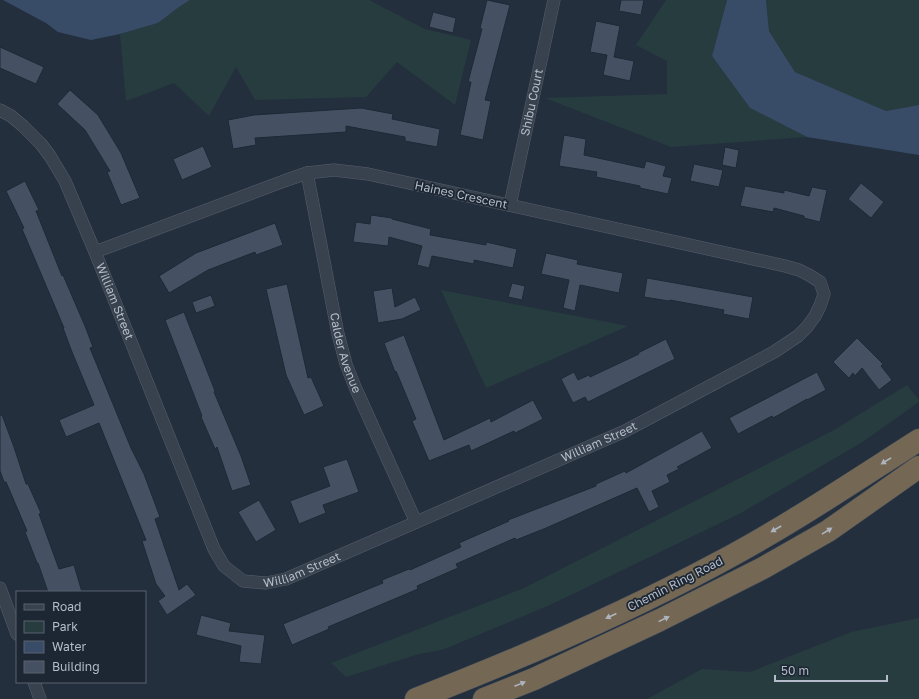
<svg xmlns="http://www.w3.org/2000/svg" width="919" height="699" font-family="'Golos Text',sans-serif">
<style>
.green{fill:#263c3f}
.water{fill:#394c67}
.building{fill:#455162;stroke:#1f2835}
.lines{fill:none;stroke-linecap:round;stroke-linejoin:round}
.street-casing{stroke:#565f6c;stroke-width:13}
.highway-casing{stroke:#434c59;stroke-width:23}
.street{stroke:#38414e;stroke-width:12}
.highway{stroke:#746855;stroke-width:22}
.oneway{fill:#aeb4bd}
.labels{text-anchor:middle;stroke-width:3.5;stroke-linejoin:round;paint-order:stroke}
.street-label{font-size:12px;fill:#b4bcc9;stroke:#1d2633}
</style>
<rect width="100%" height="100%" fill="#242f3e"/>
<!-- green -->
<g class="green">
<path d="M190,0H369L425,29L471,40L455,105L397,62L366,97L255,100L236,67L209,116L174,83L126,101L120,34L158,23L179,7Z"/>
<path d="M666,0H727L712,56L750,108L807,137L671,147L545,98L667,94V61L636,45Z"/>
<path d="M766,0H919V105L886,111L795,72L769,31Z"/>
<path d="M441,290L628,326L486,388Z"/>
<path d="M907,385L919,400V402L861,443L741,513L550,605L442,650L419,654L346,677L331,663L524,588L834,430Z"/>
<path d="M919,618V699H647L702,669L750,672L851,632Z"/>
</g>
<!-- water -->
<g class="water">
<path d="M3,0H190L179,7L158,23L120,34L91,40L58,32L46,23Z"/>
<path d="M727,0H766L769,31L795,72L886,111L919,105V155L807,137L750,108L712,56Z"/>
</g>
<!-- building -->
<g class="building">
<path d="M487,0L510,5L485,100L491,101L483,140L460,135L471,82H468L482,29L480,28Z"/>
<path d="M621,0H644L641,15L619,11Z"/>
<path d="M433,12L456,18L453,33L429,27Z"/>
<path d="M596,21L620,26L614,57L634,61L630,81L603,75L607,55L590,52Z"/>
<path d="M0,47L44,67L36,84L0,68Z"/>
<path d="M70,90L98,115L121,153L140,198L121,205L107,172L110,171L85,130L57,104Z"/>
<path d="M361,108L393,114L392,119L440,129L437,147L405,141V137L346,126V132L255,138L256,145L233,149L228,120L254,115Z"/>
<path d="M564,135L586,139L584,155L644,168L646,161L666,166L663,176L672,178L668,194L640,188V186L596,177L597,172L559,166Z"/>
<path d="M203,146L212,167L182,180L173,159Z"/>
<path d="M725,147L739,150L736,168L722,165Z"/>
<path d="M694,164L723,170L719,187L690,181Z"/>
<path d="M25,181L39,210L36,211L62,276L63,275L85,326L93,347L90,348L131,448L144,474L160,517L155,519L179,590L187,584L196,595L167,615L158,601L165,596L156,584L142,541L146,540L99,423L66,437L59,420L94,405L72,352L63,328H64L22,229L24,228L6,191Z"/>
<path d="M861,183L884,202L871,218L848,199Z"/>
<path d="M745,186L784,193V190L809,196L812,187L827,190L820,222L804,218V216L774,208L773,212L740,206Z"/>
<path d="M371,215L392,218V219L431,229L430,235L486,245V242L517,249L513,268L474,260V264L432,256L429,268L417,265L422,246L389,237L388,246L353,242L356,222L370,224Z"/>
<path d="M275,223L283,245L256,255L255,252L208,270L169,293L159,276L196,253Z"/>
<path d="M546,253L578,260L577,264L623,273L619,293L580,285L575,311L563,308L569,280L541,274Z"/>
<path d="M647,278L753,297L749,319L723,314L724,310L670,300L669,301L644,297Z"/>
<path d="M512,283L525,286L522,300L508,297Z"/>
<path d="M287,284L308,378L311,377L324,406L304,415L286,375L266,289Z"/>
<path d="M392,288L395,307L415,297L421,310L402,319L378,323L373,291Z"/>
<path d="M211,295L215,306L196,313L192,302Z"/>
<path d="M184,312L215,391L214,392L241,456L251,485L232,491L217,447L215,449L201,417L202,416L165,320Z"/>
<path d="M404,335L444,440L490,418L491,422L533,400L543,419L515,433L514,431L471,451L469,445L429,461L412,421L416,419L396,371L395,372L384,343Z"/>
<path d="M857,338L883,364L881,366L892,380L879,390L862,368L855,376L853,373L849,378L833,362Z"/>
<path d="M666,339L675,359L588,402L585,397L573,403L561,379L574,372L578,380L589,375L590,377L639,354L638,353Z"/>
<path d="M817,372L826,390L807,400V399L773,418L772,416L738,434L729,418Z"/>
<path d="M0,415H2L14,447L26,484H28L41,513L39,514L59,569L74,565L82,592H48L38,563H37L25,532L27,531L6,482H4L0,471Z"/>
<path d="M702,431L712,448L677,467L679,469L667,475L670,482L652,491L659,507L649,512L637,488L546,528L516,540L515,538L456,564L458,568L417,586L418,589L328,627L329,629L292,645L283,624L383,583L382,580L409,569L410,570L461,547L459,543L509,521L508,520L596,486V484L625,471L626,473Z"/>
<path d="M347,459L359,492L323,505L326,513L299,524L290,501L330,486L323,467Z"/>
<path d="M259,500L276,530L256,542L238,512Z"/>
<path d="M201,615L231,623L229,631L265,635L261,664L239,662L241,646L196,635Z"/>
</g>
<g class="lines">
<!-- street casing -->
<g class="street-casing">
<g id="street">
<path id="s1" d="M0,110L11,116L23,126L41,144L50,156L65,181L95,252L214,549L224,566L243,581L266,583L286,579L625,431L774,352L798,336L807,327L815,316L820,306L824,294L820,282L809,275L799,270L785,266L368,174L334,170L307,173L284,181L95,252"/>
<path id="s2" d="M307,173L338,334L346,364L355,387L416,522"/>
<path id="s3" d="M510,205L554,0"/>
<path d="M0,588L17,634"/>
<path d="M34,682L40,699"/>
</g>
</g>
<!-- highway casing -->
<g class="highway-casing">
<g id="highway">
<path d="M416,699C519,659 621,615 718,563C788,526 853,482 919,440"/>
<path d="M484,699L534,679L660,620L763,568L828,531L919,467"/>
</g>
</g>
<!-- street -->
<use href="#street" class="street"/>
<!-- highway -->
<use href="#highway" class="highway"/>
</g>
<!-- one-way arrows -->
<defs><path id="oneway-solid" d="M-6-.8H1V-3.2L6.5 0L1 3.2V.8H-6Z"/></defs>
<g class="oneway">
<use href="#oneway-solid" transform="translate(886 461) rotate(148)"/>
<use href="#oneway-solid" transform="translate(776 529) rotate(150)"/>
<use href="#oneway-solid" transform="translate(827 531) rotate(-32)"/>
<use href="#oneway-solid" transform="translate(611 616) rotate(155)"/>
<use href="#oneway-solid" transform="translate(664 619) rotate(-26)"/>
<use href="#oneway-solid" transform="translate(520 684) rotate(-22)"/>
</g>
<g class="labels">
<!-- street labels -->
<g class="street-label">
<text dy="4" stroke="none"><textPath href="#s3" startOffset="105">Shibu Court</textPath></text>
<text transform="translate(461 195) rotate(12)" y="4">Haines Crescent</text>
<text dy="4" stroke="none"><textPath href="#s1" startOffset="228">William Street</textPath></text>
<text dy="4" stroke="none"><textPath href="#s2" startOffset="184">Calder Avenue</textPath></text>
<text dy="4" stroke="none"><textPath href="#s1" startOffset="924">William Street</textPath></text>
<text dy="4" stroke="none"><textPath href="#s1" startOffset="600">William Street</textPath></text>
<text transform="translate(675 584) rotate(-27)" y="4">Chemin Ring Road</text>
</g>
</g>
<!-- legend -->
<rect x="16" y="591" width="130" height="92" fill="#1d2633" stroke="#59626f"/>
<rect x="24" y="604" width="20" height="6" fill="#38414e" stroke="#59626f"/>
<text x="52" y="611" font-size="12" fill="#b4bcc9">Road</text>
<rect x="24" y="621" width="20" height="12" fill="#263c3f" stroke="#59626f"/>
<text x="52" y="631" font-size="12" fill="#b4bcc9">Park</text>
<rect x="24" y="641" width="20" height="12" fill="#394c67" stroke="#59626f"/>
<text x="52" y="651" font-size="12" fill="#b4bcc9">Water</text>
<rect x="24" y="661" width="20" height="12" fill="#455162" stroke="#59626f"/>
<text x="52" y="671" font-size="12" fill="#b4bcc9">Building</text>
<!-- scale -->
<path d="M775 675v6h112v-6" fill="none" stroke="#b4bcc9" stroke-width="2"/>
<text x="781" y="675" font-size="12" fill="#b4bcc9" stroke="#1d2633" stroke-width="3" paint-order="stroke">50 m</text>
</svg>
